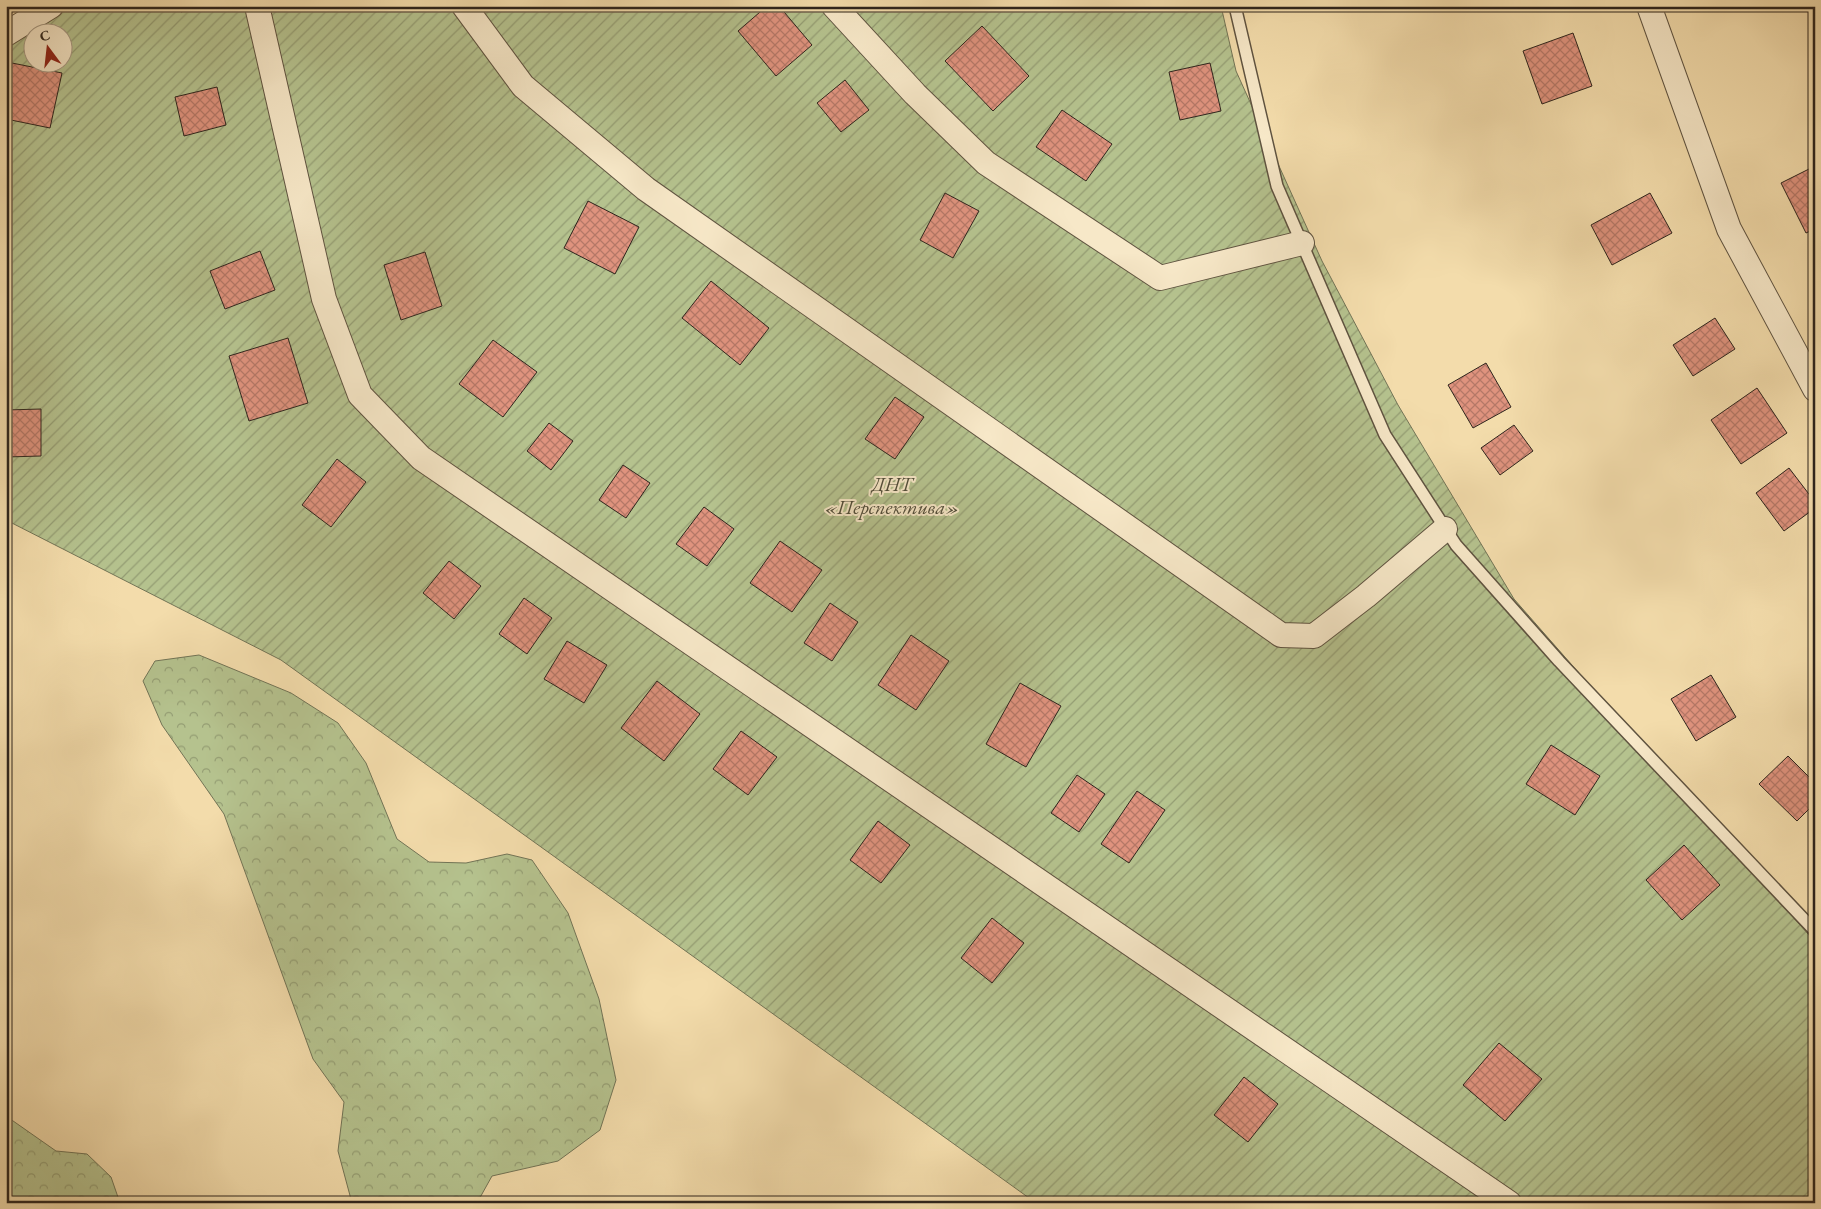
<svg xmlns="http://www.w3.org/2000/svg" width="1821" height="1209" font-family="'EB Garamond',serif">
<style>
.forest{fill:url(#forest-crowns);stroke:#727456}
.garden{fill:url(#garden-furrows);stroke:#727456;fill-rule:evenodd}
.building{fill:url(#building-cross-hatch);stroke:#2e251d}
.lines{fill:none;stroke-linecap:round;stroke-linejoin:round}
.service-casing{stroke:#5f5340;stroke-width:14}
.minor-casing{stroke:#5f5340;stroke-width:26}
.service{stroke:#f7e8c8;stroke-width:11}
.minor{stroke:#f7e8c8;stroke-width:24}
.labels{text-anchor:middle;stroke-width:4;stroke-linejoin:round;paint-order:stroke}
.park-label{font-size:20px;font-style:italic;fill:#504c39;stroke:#f7e8c8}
</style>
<defs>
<pattern id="forest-crowns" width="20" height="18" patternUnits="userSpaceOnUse" patternTransform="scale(1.25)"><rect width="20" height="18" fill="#b5c28e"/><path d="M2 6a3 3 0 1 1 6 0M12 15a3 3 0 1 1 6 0" fill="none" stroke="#949d73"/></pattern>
<pattern id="garden-furrows" width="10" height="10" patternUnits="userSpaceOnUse" patternTransform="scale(1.25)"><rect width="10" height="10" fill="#b5c28e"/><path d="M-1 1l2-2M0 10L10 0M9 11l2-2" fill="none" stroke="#949d73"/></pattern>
<pattern id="building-cross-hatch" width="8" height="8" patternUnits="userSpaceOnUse" patternTransform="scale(1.25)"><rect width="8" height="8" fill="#df937e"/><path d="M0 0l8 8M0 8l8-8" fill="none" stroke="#b57867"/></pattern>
</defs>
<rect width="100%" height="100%" fill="#f3dcab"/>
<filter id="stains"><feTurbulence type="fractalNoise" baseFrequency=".004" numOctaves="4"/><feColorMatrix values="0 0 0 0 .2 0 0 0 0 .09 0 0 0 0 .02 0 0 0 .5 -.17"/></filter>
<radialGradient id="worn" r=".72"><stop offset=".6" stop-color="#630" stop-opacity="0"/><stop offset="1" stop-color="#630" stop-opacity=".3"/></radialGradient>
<!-- forest -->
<g class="forest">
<path d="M199,655L291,693L338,723L366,763L397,839L429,862L466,863L507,854L532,860L568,913L599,999L616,1080L600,1130L558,1161L492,1176L477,1203H352L338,1151L344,1102L313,1059L224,814L162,725L143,681L155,661Z"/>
<path d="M6,1116L56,1151L87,1154L111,1177L120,1203H6Z"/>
</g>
<!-- garden -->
<path class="garden" d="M69,6H1221L1236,71L1322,261L1398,405L1514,599L1815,942V1203H1036L281,660L6,520V43ZM32,32H62V62H32Z"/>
<!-- building -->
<g class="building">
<path d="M179,6H201L181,12Z"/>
<path d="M767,6H779L812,45L776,76L738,31Z"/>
<path d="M982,26L1029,76L993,111L945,61Z"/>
<path d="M1573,33L1592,86L1542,104L1523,51Z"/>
<path d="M12,63L62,73L50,128L6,119V92Z"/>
<path d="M1210,63L1221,111L1180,120L1169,72Z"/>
<path d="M845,80L869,110L841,132L817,103Z"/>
<path d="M217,87L226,125L184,136L175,97Z"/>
<path d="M1062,110L1112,144L1086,181L1036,147Z"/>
<path d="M1815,166V229L1806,233L1781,183Z"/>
<path d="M945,193L979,211L953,258L920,240Z"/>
<path d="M1650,193L1672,233L1612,265L1591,225Z"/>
<path d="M588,201L639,227L615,274L564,248Z"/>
<path d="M260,251L275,290L225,309L210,271Z"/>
<path d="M425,252L442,306L401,320L384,265Z"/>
<path d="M711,281L769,328L740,365L682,318Z"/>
<path d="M1715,318L1735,349L1693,376L1673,345Z"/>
<path d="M288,338L308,403L249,421L229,356Z"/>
<path d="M493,340L537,372L503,417L459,384Z"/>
<path d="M1486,363L1511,407L1473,428L1448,385Z"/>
<path d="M1757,388L1787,433L1741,464L1711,420Z"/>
<path d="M895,397L924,417L895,459L865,439Z"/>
<path d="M41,409V456L6,457V410Z"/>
<path d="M549,423L573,441L551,470L527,451Z"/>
<path d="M1514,425L1533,451L1500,475L1481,448Z"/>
<path d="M337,459L366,482L331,527L302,505Z"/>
<path d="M623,465L650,483L626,518L599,500Z"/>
<path d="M1789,468L1815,502V508L1784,531L1756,493Z"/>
<path d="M704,507L734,529L707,566L676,544Z"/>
<path d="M780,541L822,570L792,612L750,583Z"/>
<path d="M449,561L481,586L454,619L423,593Z"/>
<path d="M524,598L552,618L527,654L499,634Z"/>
<path d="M830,603L858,622L832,661L804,643Z"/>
<path d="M911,635L949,661L916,710L878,685Z"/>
<path d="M567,641L607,665L584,703L544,679Z"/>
<path d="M1711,675L1736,717L1696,741L1671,699Z"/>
<path d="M657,681L700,714L664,761L621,728Z"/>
<path d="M1020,683L1061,706L1026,767L986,744Z"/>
<path d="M741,731L777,757L748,795L713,769Z"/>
<path d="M1551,745L1600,776L1575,815L1526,784Z"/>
<path d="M1788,756L1815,783V803L1797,821L1759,784Z"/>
<path d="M1077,775L1105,794L1079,832L1051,813Z"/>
<path d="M1137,791L1165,810L1129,863L1101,844Z"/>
<path d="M878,821L910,845L881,883L850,860Z"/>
<path d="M1684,845L1720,885L1682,920L1646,880Z"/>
<path d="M992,918L1024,943L992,983L961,958Z"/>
<path d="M1499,1043L1542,1079L1505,1121L1463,1085Z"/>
<path d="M1244,1077L1278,1104L1248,1142L1214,1115Z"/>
</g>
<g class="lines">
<!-- service casing -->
<g class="service-casing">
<path id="service" d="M1235,6L1277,186L1385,435L1456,545L1559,661L1815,931"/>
</g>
<!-- minor casing -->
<g class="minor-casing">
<g id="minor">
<path d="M257,6L324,299L360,395L421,458L1509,1203"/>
<path d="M464,6L523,86L646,189L1281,635L1314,636L1366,596L1445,529"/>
<path d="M834,6L915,94L986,163L1160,278L1302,243"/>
<path d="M1649,6L1729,229L1815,389"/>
<path d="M6,34L51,6"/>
</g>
</g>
<!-- service -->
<use href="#service" class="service"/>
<!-- minor -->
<use href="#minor" class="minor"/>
</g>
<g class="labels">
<!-- park labels -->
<g class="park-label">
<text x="892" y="491">ДНТ<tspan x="892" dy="23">«Перспектива»</tspan></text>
</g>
</g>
<!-- margin -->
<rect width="1821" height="1209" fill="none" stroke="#f3dcab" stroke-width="25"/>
<rect x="8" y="8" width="1806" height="1194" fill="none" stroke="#2e251d" stroke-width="2.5"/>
<rect x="12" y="12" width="1796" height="1184" fill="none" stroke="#2e251d"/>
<!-- north arrow -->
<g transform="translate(48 48) rotate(345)"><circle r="24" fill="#f7e8c8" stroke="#a79a84"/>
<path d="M0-4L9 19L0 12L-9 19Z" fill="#8f2418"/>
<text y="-8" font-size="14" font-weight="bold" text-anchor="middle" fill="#2e251d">С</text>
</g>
<rect width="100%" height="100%" filter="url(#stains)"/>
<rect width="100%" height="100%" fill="url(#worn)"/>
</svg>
